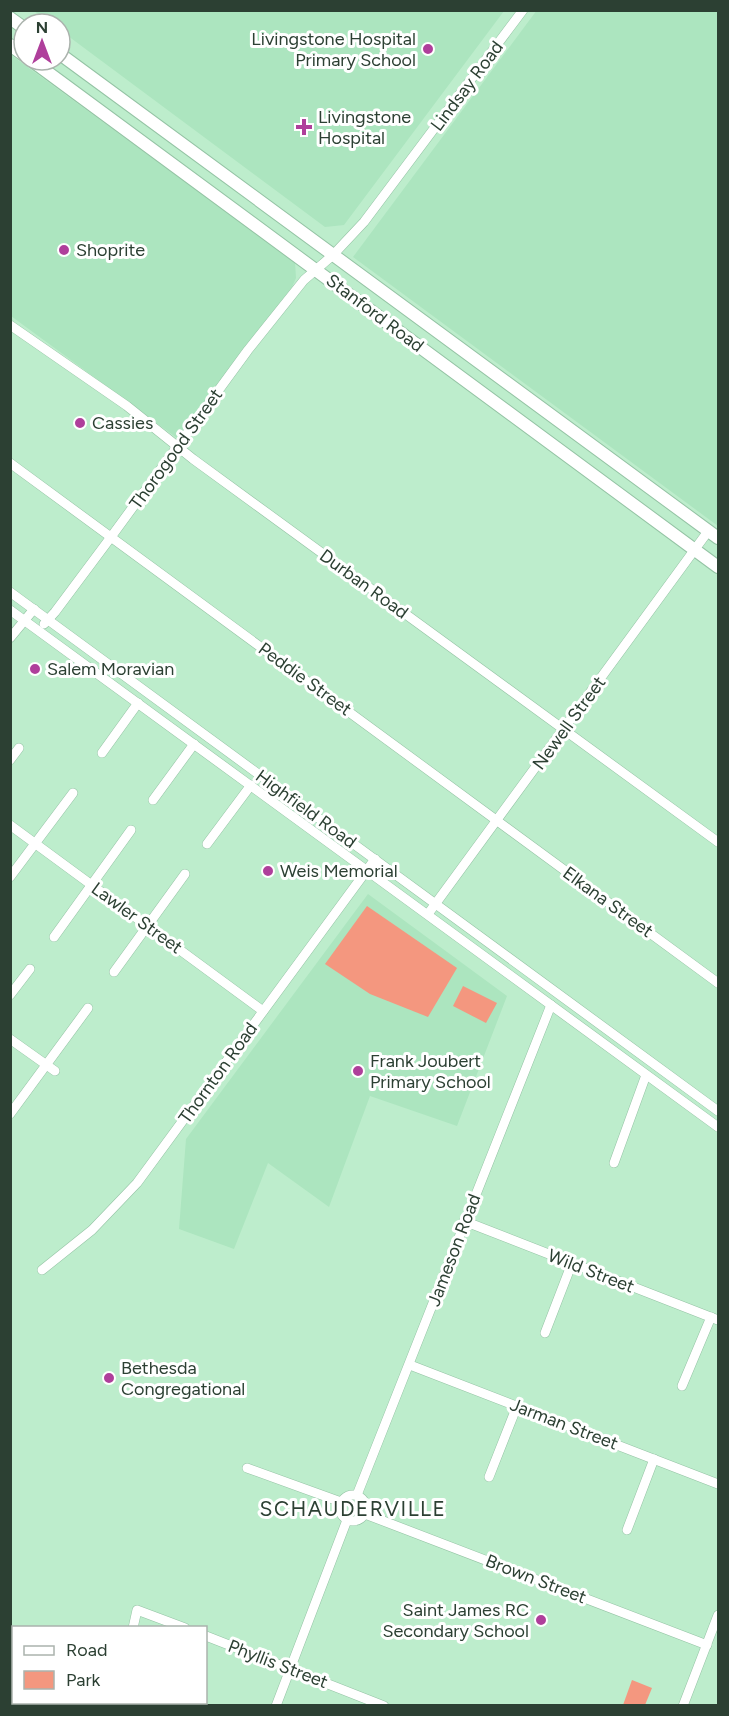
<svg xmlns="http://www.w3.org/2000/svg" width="729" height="1716" font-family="Figtree,sans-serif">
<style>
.built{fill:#ace5bf}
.green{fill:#f4977f}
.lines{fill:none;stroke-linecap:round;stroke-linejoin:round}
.minor-casing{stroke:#94c3a4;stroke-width:10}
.major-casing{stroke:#94c3a4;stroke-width:14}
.minor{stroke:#fff;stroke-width:9}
.major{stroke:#fff;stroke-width:12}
.poi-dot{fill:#af3f9b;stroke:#fff;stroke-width:2}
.labels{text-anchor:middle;stroke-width:6;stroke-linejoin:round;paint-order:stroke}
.poi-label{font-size:18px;fill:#2c4033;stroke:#fff;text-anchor:start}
.street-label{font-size:18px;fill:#2c4033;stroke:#fff}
.quarter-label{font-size:21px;letter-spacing:1.5px;fill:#2c4033;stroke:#fff}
</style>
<rect width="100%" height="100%" fill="#bdedcc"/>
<!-- built -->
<g class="built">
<path d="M537,10L718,11V526L353,257Z"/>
<path d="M34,11H504L344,225L325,227L60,30V24H52Z"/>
<path d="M11,55L295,262L296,278L292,287L177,438L11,316Z"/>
<path d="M368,894L507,996L457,1126L370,1096L329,1207L268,1163L234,1249L179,1229L186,1139Z"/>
</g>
<!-- green -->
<g class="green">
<path d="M367,906L457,968L428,1017L370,994L325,964Z"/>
<path d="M463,986L497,1003L486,1023L453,1006Z"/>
<path d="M632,1680L652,1688L645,1705H623Z"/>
</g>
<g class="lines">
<!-- minor casing -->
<g class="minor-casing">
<g id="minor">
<path d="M10,325L127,406L193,459L718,842"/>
<path d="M10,463L718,983"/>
<path d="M10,592C246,766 484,937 718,1111"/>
<path d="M10,610L718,1127"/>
<path d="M44,624L55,612L111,537L248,350L304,280L333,255L364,222L523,10"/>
<path d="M10,638L34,609"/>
<path d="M102,753L138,703"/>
<path d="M10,760L19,748"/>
<path d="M153,800L194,744"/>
<path d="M10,825L263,1011"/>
<path d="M207,844L251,785"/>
<path d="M10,877L73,793"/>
<path d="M428,914L709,530"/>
<path d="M54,937L131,830"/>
<path d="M114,972L185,874"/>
<path d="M10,995L30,969"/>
<path d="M10,1039L55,1071"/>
<path d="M10,1114L88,1008"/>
<path d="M614,1163L646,1075"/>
<path d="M464,1221L718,1320"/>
<path d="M42,1270L92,1230L137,1183L375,859"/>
<path d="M545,1333L572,1263"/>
<path d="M410,1365L718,1484"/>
<path d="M682,1386L711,1317"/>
<path d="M247,1468L341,1502"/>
<path d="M489,1477L517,1406"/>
<circle cx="353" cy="1508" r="13"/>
<path d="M357,1495L551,1005"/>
<path d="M365,1514L707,1645"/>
<path d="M627,1530L654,1459"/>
<path d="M133,1628L137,1610L185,1628"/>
<path d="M206,1636L384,1706"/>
<path d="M18,1702L22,1706"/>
<path d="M118,1706L119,1702"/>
<path d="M176,1706L179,1702"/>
<path d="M276,1706L347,1520"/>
<path d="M683,1706L718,1615"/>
</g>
</g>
<!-- major casing -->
<g class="major-casing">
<g id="major">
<path d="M10,18L24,28"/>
<path d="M10,45L24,55"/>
<path d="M60,54L718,538"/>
<path d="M31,60L718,567"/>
</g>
</g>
<!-- minor -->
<use href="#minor" class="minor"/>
<!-- major -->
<use href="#major" class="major"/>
</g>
<!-- markers -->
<g class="poi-dot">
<circle cx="428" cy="49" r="6"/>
<path d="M301 118h6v6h6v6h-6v6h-6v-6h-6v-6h6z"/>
<circle cx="64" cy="250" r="6"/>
<circle cx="80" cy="423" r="6"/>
<circle cx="35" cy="669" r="6"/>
<circle cx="268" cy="871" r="6"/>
<circle cx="358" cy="1071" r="6"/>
<circle cx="109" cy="1378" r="6"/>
<circle cx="541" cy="1620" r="6"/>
</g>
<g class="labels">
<!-- poi labels -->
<g class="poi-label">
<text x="416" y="45" text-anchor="end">Livingstone Hospital<tspan x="416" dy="21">Primary School</tspan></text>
<text x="318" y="123">Livingstone<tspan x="318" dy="21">Hospital</tspan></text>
<text x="76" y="256">Shoprite</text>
<text x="92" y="429">Cassies</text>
<text x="47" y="675">Salem Moravian</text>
<text x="280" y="877">Weis Memorial</text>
<text x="370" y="1067">Frank Joubert<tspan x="370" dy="21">Primary School</tspan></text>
<text x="121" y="1374">Bethesda<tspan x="121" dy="21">Congregational</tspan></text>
<text x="529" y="1616" text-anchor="end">Saint James RC<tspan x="529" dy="21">Secondary School</tspan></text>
</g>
<!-- street labels -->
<g class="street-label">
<text transform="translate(467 86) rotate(-53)" y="6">Lindsay Road</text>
<text transform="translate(375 313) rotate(37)" y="6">Stanford Road</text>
<text transform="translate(176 449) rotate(-54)" y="6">Thorogood Street</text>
<text transform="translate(364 584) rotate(36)" y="6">Durban Road</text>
<text transform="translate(305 679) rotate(36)" y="6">Peddie Street</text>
<text transform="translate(569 723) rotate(-54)" y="6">Newell Street</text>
<text transform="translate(306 809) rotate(36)" y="6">Highfield Road</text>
<text transform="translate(608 902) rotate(36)" y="6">Elkana Street</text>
<text transform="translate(137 918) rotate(36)" y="6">Lawler Street</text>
<text transform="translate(218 1073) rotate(-54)" y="6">Thornton Road</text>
<text transform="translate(454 1250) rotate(-69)" y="6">Jameson Road</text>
<text transform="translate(591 1271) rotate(21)" y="6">Wild Street</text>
<text transform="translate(564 1424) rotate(21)" y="6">Jarman Street</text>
<text transform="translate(536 1579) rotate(21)" y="6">Brown Street</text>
<text transform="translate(278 1664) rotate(21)" y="6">Phyllis Street</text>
</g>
<!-- quarter labels -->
<g class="quarter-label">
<text x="353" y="1516">SCHAUDERVILLE</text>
</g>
</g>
<!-- border -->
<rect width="729" height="1716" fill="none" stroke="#2c4033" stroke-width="24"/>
<!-- legend -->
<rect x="12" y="1626" width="195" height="78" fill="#ffffff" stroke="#abb3ad" stroke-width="1.5"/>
<rect x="24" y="1646" width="30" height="9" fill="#ffffff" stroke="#abb3ad" stroke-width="1.5"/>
<text x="66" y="1656" font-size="18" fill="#2c4033">Road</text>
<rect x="24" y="1671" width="30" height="18" fill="#f4977f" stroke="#abb3ad" stroke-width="1.5"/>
<text x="66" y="1686" font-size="18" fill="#2c4033">Park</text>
<!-- north arrow -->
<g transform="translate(42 42)"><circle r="28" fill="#ffffff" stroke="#abb3ad" stroke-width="1.5"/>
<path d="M0-4.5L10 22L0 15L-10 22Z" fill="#af3f9b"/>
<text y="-9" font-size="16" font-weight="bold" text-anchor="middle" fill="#2c4033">N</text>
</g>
</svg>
